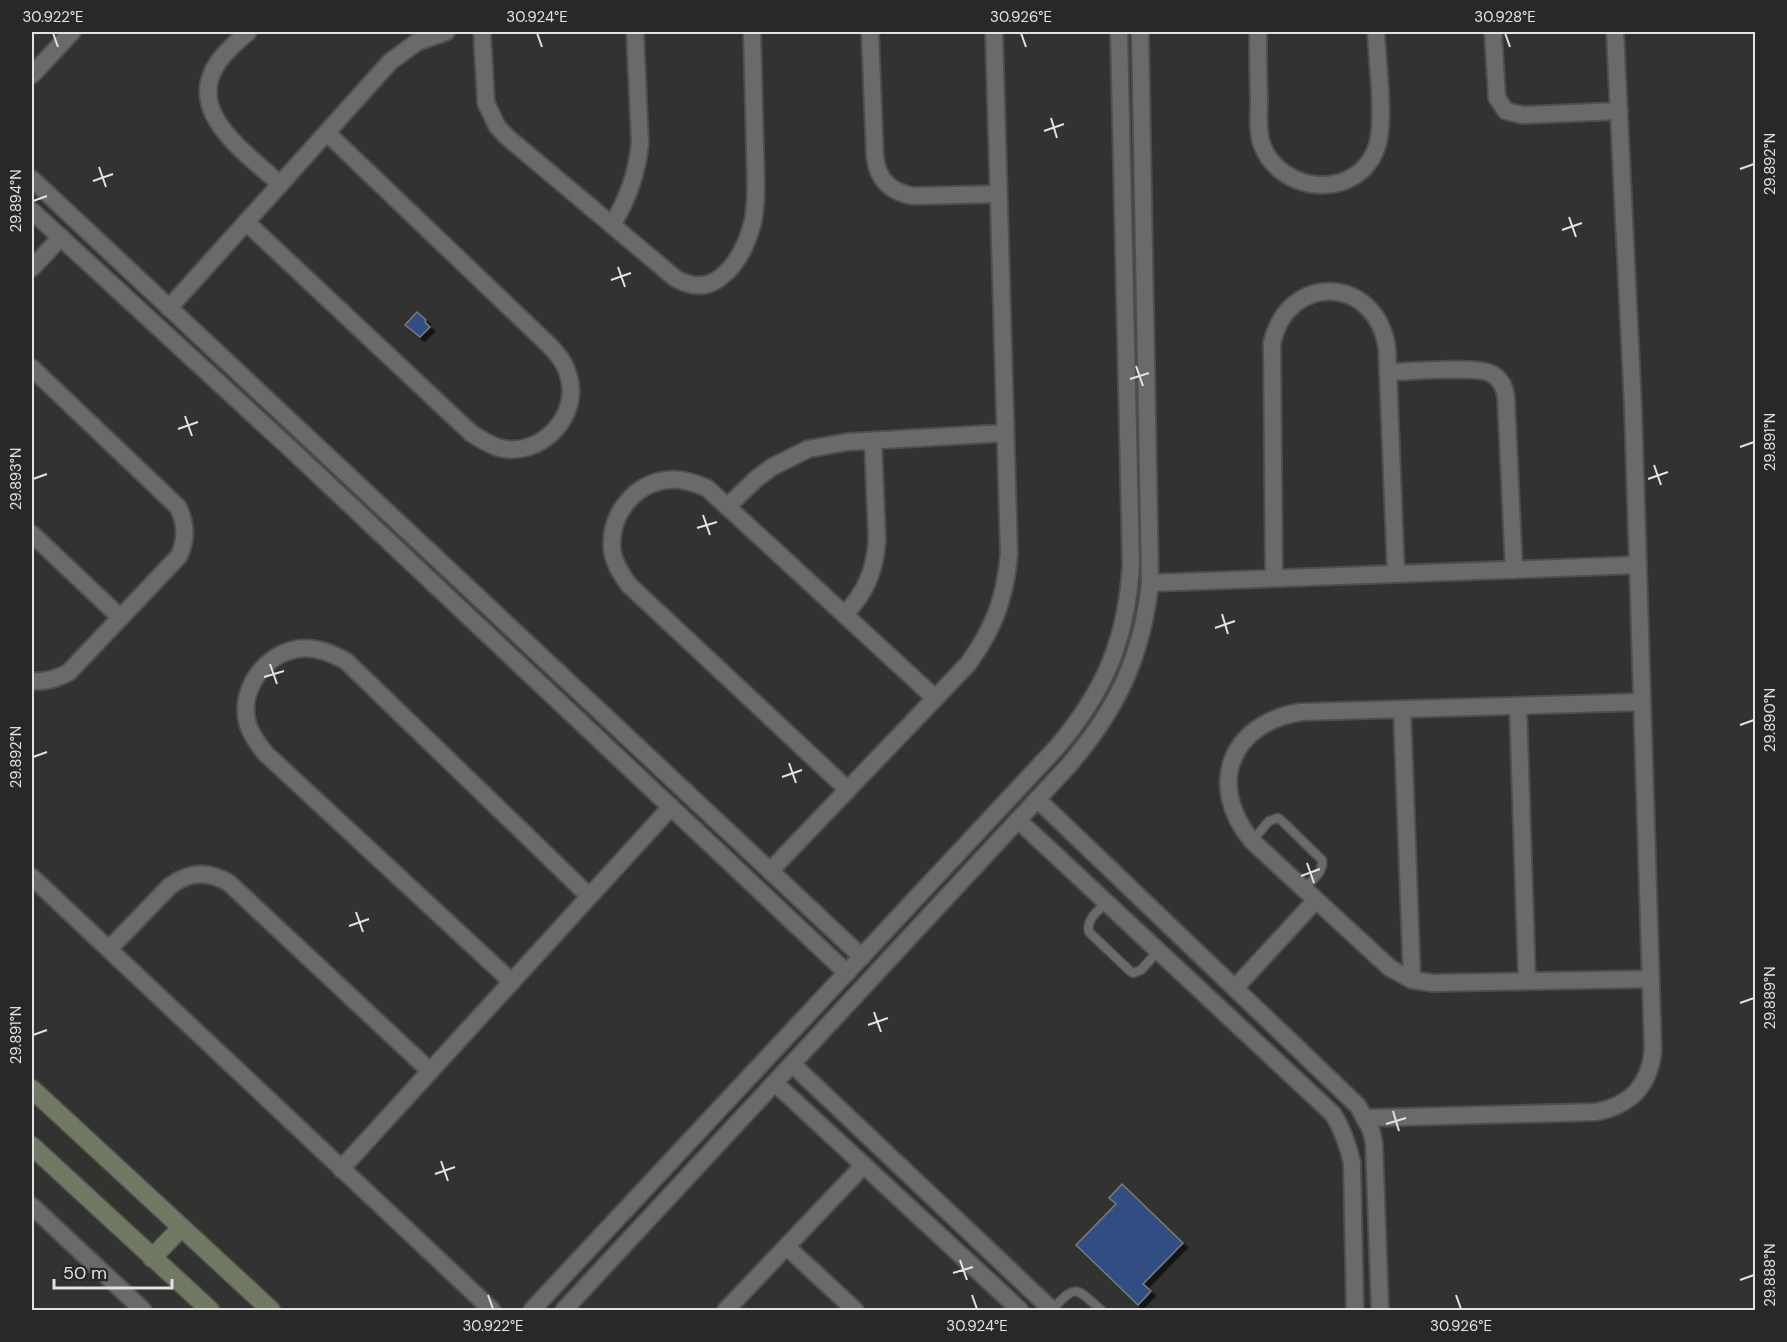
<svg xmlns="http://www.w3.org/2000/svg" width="1787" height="1342" font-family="'DM Sans',sans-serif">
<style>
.building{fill:#334e81;stroke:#787a7d;stroke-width:1.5;filter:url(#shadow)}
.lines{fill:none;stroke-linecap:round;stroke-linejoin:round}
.lane-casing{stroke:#4e4f4c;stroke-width:11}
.street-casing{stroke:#4e4f4c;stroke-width:20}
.secondary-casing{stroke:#4e4f4c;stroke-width:21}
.lane{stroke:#696b68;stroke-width:8}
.street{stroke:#696b68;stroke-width:16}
.secondary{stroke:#707964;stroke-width:18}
.ticks{fill:none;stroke:#e2e2e1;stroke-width:2}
.neatline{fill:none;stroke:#e2e2e1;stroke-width:2}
.ticks-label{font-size:15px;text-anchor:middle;fill:#e2e2e1}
</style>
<defs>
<filter id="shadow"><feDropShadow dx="4.5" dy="4.5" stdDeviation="0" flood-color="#0009"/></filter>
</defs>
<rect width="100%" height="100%" fill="#323330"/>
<!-- building -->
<g class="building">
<path d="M417,312L426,320L425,322L430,327L420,337L405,325Z"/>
<path d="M1122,1184L1183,1243L1143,1284L1151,1291L1138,1305L1076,1245L1116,1204L1109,1198Z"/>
</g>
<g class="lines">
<!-- lane casing -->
<g class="lane-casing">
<g id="lane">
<path d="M1252,841L1269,821L1278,818L1281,820L1322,860C1324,872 1312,880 1304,889"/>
<path d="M1107,902C1098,911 1086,919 1089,932L1130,971L1133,973L1141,970L1159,950"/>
<path d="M1052,1310C1076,1283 1076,1288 1101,1310"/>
</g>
</g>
<!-- street casing -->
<g class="street-casing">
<g id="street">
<path d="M248,32C238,41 227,50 219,61C182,112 248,154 280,184"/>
<path d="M482,32L486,103L497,126L506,136L675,278C690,287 706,289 721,277C738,264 748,241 753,221C758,197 755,171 755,147C754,109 753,70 752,32"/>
<path d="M870,32L875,157C878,180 890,192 913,196L998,194"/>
<path d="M1258,32C1258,54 1258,77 1259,100C1259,115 1257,131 1262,145C1281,194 1356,201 1376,149C1386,125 1377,61 1376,32"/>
<path d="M1493,32L1497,98L1506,111L1522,115L1619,111"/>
<path d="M32,75L72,32"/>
<path d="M32,179L862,957"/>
<path d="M32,211L295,453L847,973"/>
<path d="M246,222L471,433C480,439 489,445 500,448C541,458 582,415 568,374C565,363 558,355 551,347L327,133"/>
<path d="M612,225C628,199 637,174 640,143L635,32"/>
<path d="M32,268L61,237"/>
<path d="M169,308L390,62L417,42L446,32"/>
<path d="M32,368L178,507C186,524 187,538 179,556L69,672C56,679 46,682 32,681"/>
<path d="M1388,372C1409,372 1477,365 1492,374C1501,379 1505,388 1506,398L1514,570"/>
<path d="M728,506L756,479L772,467L808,449L847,442L1005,433"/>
<path d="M32,534L121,618"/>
<path d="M1274,578L1272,343C1288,272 1376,275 1387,348L1396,574"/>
<path d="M1150,583L1638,565"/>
<path d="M845,614C866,592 875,570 877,540L873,441"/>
<path d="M1642,702L1301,712C1230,723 1206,785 1252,841L1390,968L1412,980L1433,983L1651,979"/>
<path d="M1518,706L1527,981"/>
<path d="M1402,709L1412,980"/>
<path d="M848,790L629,585C621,574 613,562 612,548C610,514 634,484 667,480C681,478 694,483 707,488L935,698"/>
<path d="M1037,799L1358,1106L1371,1130L1374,1143L1380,1310"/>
<path d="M1018,820L1333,1114C1343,1130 1348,1145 1352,1163L1355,1310"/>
<path d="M770,871L968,664C994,628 1005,599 1009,554L994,32"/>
<path d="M32,877L492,1310"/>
<path d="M109,949L170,886C190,871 208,871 229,883L430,1071"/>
<path d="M512,982L265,753C258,744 252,736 248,725C238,692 263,655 297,649C315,646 331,653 346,661L589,896"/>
<path d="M1235,988L1316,900"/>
<path d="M792,1064L1052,1310"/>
<path d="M775,1083L1020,1310"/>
<path d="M1366,1118L1596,1112C1631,1105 1649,1086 1653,1051L1633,407L1615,32"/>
<path d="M341,1169L671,807"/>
<path d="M32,1206L143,1310"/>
<path d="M787,1247L855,1310"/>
<path d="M532,1310L1057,747C1105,691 1127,638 1131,564L1119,32"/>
<path d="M564,1310L1069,765C1117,709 1142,657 1150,583L1140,32"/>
<path d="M726,1310L864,1165"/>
</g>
</g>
<!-- secondary casing -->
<g class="secondary-casing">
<g id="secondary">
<path d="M32,1089L271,1310"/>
<path d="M32,1146L210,1310"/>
<path d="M152,1258L181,1228"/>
</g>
</g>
<!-- lane -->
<use href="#lane" class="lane"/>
<!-- street -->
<use href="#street" class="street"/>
<!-- secondary -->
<use href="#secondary" class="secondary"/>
</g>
<!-- ticks -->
<path class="ticks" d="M53,33L58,47M537,33L542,47M1021,33L1026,47M1505,33L1510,47M1051,118L1057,138M1044,131L1064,124M99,167L106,187M1740,169L1754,164M93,181L113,174M33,201L47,196M1569,217L1576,237M1562,230L1582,223M618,267L625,287M611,280L631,273M1136,366L1143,386M1130,379L1149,373M185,416L192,436M178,429L198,422M1740,447L1754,442M1654,465L1661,485M33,479L47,474M1648,479L1668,472M703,515L710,535M697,528L717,522M1222,614L1228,634M1215,628L1235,621M270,664L277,684M264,677L284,671M1740,725L1754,720M33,757L47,752M789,763L796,783M782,777L802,770M1307,863L1314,883M1301,876L1320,869M356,912L363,932M349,926L369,919M1740,1003L1754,998M874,1012L881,1032M868,1025L888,1018M33,1035L47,1030M1393,1111L1399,1131M1386,1124L1406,1118M441,1161L448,1181M435,1174L455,1167M960,1260L967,1280M953,1273L973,1267M1740,1280L1754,1275M488,1295L493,1309M972,1295L977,1309M1456,1295L1461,1309"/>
<!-- border -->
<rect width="1787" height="1342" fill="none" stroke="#282927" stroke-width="66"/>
<!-- scale -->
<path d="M54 1279v9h118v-9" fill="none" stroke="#e2e2e1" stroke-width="3"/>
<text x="63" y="1279" font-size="18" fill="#e2e2e1" stroke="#282927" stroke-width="4.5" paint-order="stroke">50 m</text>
<rect x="33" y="33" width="1721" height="1276" class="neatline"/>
<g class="ticks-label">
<text x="53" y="22">30.922°E</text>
<text x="537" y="22">30.924°E</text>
<text x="1021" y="22">30.926°E</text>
<text x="1505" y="22">30.928°E</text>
<text transform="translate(1770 164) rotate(-90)" y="5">29.892°N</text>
<text transform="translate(16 201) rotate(-90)" y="5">29.894°N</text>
<text transform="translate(1770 442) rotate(-90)" y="5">29.891°N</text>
<text transform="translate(16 479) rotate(-90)" y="5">29.893°N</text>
<text transform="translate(1770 720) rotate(-90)" y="5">29.890°N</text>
<text transform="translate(16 757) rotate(-90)" y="5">29.892°N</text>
<text transform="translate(1770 998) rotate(-90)" y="5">29.889°N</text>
<text transform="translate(16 1035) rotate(-90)" y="5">29.891°N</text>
<text transform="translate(1770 1275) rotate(-90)" y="5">29.888°N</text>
<text x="493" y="1331">30.922°E</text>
<text x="977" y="1331">30.924°E</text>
<text x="1461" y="1331">30.926°E</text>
</g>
</svg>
